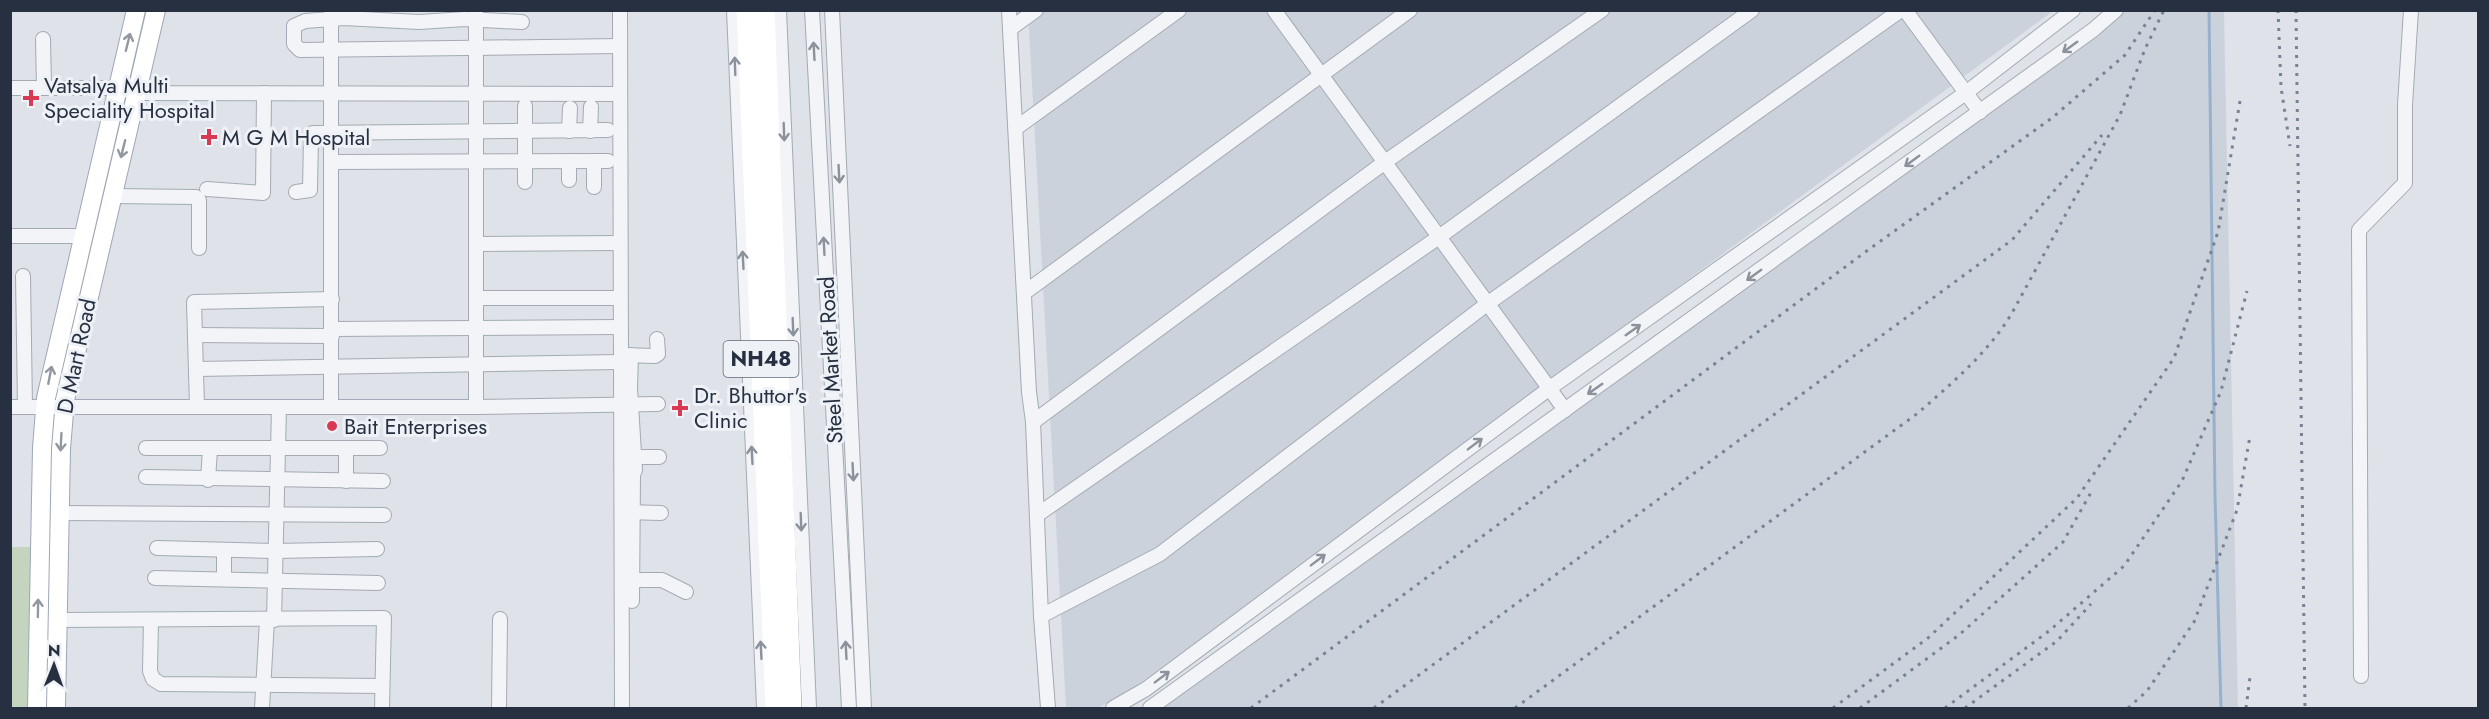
<svg xmlns="http://www.w3.org/2000/svg" width="2489" height="719" font-family="Jost,sans-serif">
<style>
.built{fill:#ccd2db}
.green{fill:#c4d4bf}
.lines{fill:none;stroke-linecap:round;stroke-linejoin:round}
.stream{stroke:#97b1cc;stroke-width:3}
.minor-casing{stroke:#a4aab3;stroke-width:16}
.major-casing{stroke:#9da7b6;stroke-width:20}
.highway-casing{stroke:#8590a1;stroke-width:23}
.minor{stroke:#f2f4f7;stroke-width:14}
.major{stroke:#fff;stroke-width:18}
.highway{stroke:#fff;stroke-width:21}
.rail{stroke:#778294;stroke-width:3;stroke-dasharray:3 6;stroke-linecap:butt}
.oneway{stroke:#9298a0}
.oneway2{stroke:#8c929c}
.poi-dot{fill:#d83a53;stroke:#eef2f7;stroke-width:2}
.labels{text-anchor:middle;stroke-width:6;stroke-linejoin:round;paint-order:stroke}
.shield{fill:#eef2f7;stroke:#626a78;stroke-width:1.5}
.shield-label{font-size:21px;font-weight:bold;fill:#263041}
.poi-label{font-size:22px;fill:#263041;stroke:#eef2f7;text-anchor:start}
.street-label{font-size:22px;fill:#263041;stroke:#eef2f7}
</style>
<rect width="100%" height="100%" fill="#dfe3e9"/>
<!-- built -->
<g class="built">
<path d="M1028,11H2053L1122,696L1097,708H1066Z"/>
<path d="M2117,11H2224L2238,708H1162Z"/>
</g>
<!-- green -->
<path class="green" d="M11,547H31L28,708H11Z"/>
<g class="lines">
<!-- stream -->
<path class="stream" d="M2209,10L2215,496L2221,708"/>
<!-- minor casing -->
<g class="minor-casing">
<g id="minor">
<path d="M620,10L622,708"/>
<path d="M734,10L764,708"/>
<path d="M779,10L809,708"/>
<path d="M812,10L849,708"/>
<path d="M832,10L864,708"/>
<path d="M1009,10L1029,392L1033,422L1041,616L1048,708"/>
<path d="M1274,10L1565,410"/>
<path d="M1905,10L1980,112"/>
<path d="M331,13V407"/>
<path d="M476,13V407"/>
<path d="M522,22L465,19L419,22L344,18L305,21L294,26V44L300,50L620,46"/>
<path d="M1010,29L1036,10"/>
<path d="M43,39L44,88"/>
<path d="M10,88H117L137,93L620,94"/>
<path d="M1016,128L1179,10"/>
<path d="M569,131L570,108"/>
<path d="M590,131L591,107"/>
<path d="M594,161V187"/>
<path d="M331,162L608,161"/>
<path d="M569,180V161"/>
<path d="M525,182V106"/>
<path d="M207,189L263,193L264,93"/>
<path d="M296,192L310,190L311,136L313,133L608,130"/>
<path d="M112,196L196,197L199,200V248"/>
<path d="M10,236H83"/>
<path d="M476,244L620,243"/>
<path d="M23,276L25,407"/>
<path d="M1024,293L1410,10"/>
<path d="M476,298H620"/>
<path d="M332,329L620,327"/>
<path d="M195,335L332,336"/>
<path d="M622,355L655,356L658,354L657,339"/>
<path d="M631,355L630,388L635,470L633,474L632,601"/>
<path d="M196,369L620,362"/>
<path d="M10,407H476L658,404"/>
<path d="M197,407L194,302L332,299"/>
<path d="M1033,422L1385,162L1602,10"/>
<path d="M146,448H380"/>
<path d="M626,457H659"/>
<path d="M146,477L383,481"/>
<path d="M208,480L210,449"/>
<path d="M346,481V448"/>
<path d="M626,512L661,513"/>
<path d="M60,513L384,515"/>
<path d="M1037,515L1439,237L1752,10"/>
<path d="M157,548L275,551L377,549"/>
<path d="M224,550V579"/>
<path d="M155,578L378,583"/>
<path d="M623,580H662L686,592"/>
<path d="M1041,616L1160,554L1487,304L1901,10"/>
<path d="M57,620L384,618L382,708"/>
<path d="M151,620L150,671L153,679L161,684L382,686"/>
<path d="M274,620L279,407"/>
<path d="M2361,676L2359,230L2405,183V105L2411,10"/>
<path d="M262,708L267,620"/>
<path d="M499,708L500,619"/>
<path d="M1113,708L1146,689L1550,388L1967,92L2073,10"/>
<path d="M1150,708L2093,30L2116,10"/>
</g>
</g>
<!-- major casing -->
<g class="major-casing">
<g id="major">
<path d="M37,708L42,448L46,398L136,10"/>
<path d="M56,708L61,449L65,400L156,10"/>
</g>
</g>
<!-- highway casing -->
<g class="highway-casing">
<g id="highway">
<path d="M747,10L776,708"/>
<path d="M764,10L791,708"/>
</g>
</g>
<!-- minor -->
<use href="#minor" class="minor"/>
<!-- major -->
<use href="#major" class="major"/>
<!-- highway -->
<use href="#highway" class="highway"/>
<!-- rail -->
<g class="rail">
<path d="M2278,10L2281,87L2290,146"/>
<path d="M2296,10L2305,708"/>
<path d="M1251,708L1864,253L2052,118L2125,55L2155,10"/>
<path d="M1374,708L2012,240L2102,135"/>
<path d="M1515,708L1918,413C1952,383 1988,353 2012,313L2120,115L2145,49L2164,10"/>
<path d="M1833,708L1928,638L2077,498L2174,358L2218,232L2240,101"/>
<path d="M1860,708L1959,635L2063,542L2093,489"/>
<path d="M1945,708L2049,631L2124,566L2182,481L2221,391L2247,291"/>
<path d="M1965,708L2057,641L2091,604"/>
<path d="M2128,708L2147,691L2194,622L2237,510L2250,436"/>
<path d="M2246,708L2250,677"/>
</g>
</g>
<!-- one-way arrows -->
<defs><path id="oneway-shaft" d="M-6 0H5M1.5-3L5.5 0L1.5 3" fill="none" stroke-width="1.6" stroke-linecap="round" stroke-linejoin="round" transform="scale(1.5)"/></defs>
<g class="oneway">
<use href="#oneway-shaft" transform="translate(128 42) rotate(-76)"/>
<use href="#oneway-shaft" transform="translate(123 149) rotate(104)"/>
<use href="#oneway-shaft" transform="translate(50 375) rotate(-79)"/>
<use href="#oneway-shaft" transform="translate(61 442) rotate(93)"/>
<use href="#oneway-shaft" transform="translate(38 608) rotate(-89)"/>
</g>
<g class="oneway2">
<use href="#oneway-shaft" transform="translate(2070 47) rotate(144)"/>
<use href="#oneway-shaft" transform="translate(814 51) rotate(-93)"/>
<use href="#oneway-shaft" transform="translate(735 66) rotate(-92)"/>
<use href="#oneway-shaft" transform="translate(784 132) rotate(88)"/>
<use href="#oneway-shaft" transform="translate(1912 161) rotate(144)"/>
<use href="#oneway-shaft" transform="translate(839 174) rotate(87)"/>
<use href="#oneway-shaft" transform="translate(824 246) rotate(-93)"/>
<use href="#oneway-shaft" transform="translate(743 260) rotate(-93)"/>
<use href="#oneway-shaft" transform="translate(1754 275) rotate(144)"/>
<use href="#oneway-shaft" transform="translate(793 327) rotate(88)"/>
<use href="#oneway-shaft" transform="translate(1633 330) rotate(-35)"/>
<use href="#oneway-shaft" transform="translate(1595 389) rotate(145)"/>
<use href="#oneway-shaft" transform="translate(1475 444) rotate(-37)"/>
<use href="#oneway-shaft" transform="translate(752 455) rotate(-93)"/>
<use href="#oneway-shaft" transform="translate(853 472) rotate(87)"/>
<use href="#oneway-shaft" transform="translate(801 522) rotate(88)"/>
<use href="#oneway-shaft" transform="translate(1318 560) rotate(-37)"/>
<use href="#oneway-shaft" transform="translate(761 650) rotate(-93)"/>
<use href="#oneway-shaft" transform="translate(846 650) rotate(-93)"/>
<use href="#oneway-shaft" transform="translate(1162 677) rotate(-37)"/>
</g>
<!-- markers -->
<g class="poi-dot">
<path d="M28 89h6v6h6v6h-6v6h-6v-6h-6v-6h6z"/>
<path d="M206 128h6v6h6v6h-6v6h-6v-6h-6v-6h6z"/>
<path d="M677 399h6v6h6v6h-6v6h-6v-6h-6v-6h6z"/>
<circle cx="332" cy="426" r="6"/>
</g>
<g class="labels">
<!-- shield labels -->
<rect class="shield" x="723.5" y="341" width="75" height="36" rx="4.5"/>
<g class="shield-label">
<text x="761" y="366">NH48</text>
</g>
<!-- poi labels -->
<g class="poi-label">
<text x="44" y="93">Vatsalya Multi<tspan x="44" dy="25">Speciality Hospital</tspan></text>
<text x="222" y="145">M G M Hospital</text>
<text x="694" y="403">Dr. Bhuttor's<tspan x="694" dy="25">Clinic</tspan></text>
<text x="344" y="434">Bait Enterprises</text>
</g>
<!-- street labels -->
<g class="street-label">
<text transform="translate(76 356) rotate(-78)" y="8">D Mart Road</text>
<text transform="translate(830 360) rotate(-93)" y="8">Steel Market Road</text>
</g>
</g>
<!-- border -->
<rect width="2489" height="719" fill="none" stroke="#263041" stroke-width="24"/>
<!-- north arrow -->
<g transform="translate(54 665) rotate(1)" stroke="#eef2f7" stroke-width="4.5" paint-order="stroke">
<path d="M0-4.5L10 22L0 15L-10 22Z" fill="#263041"/>
<text y="-9" font-size="16" font-weight="bold" text-anchor="middle" fill="#263041">N</text>
</g>
</svg>
